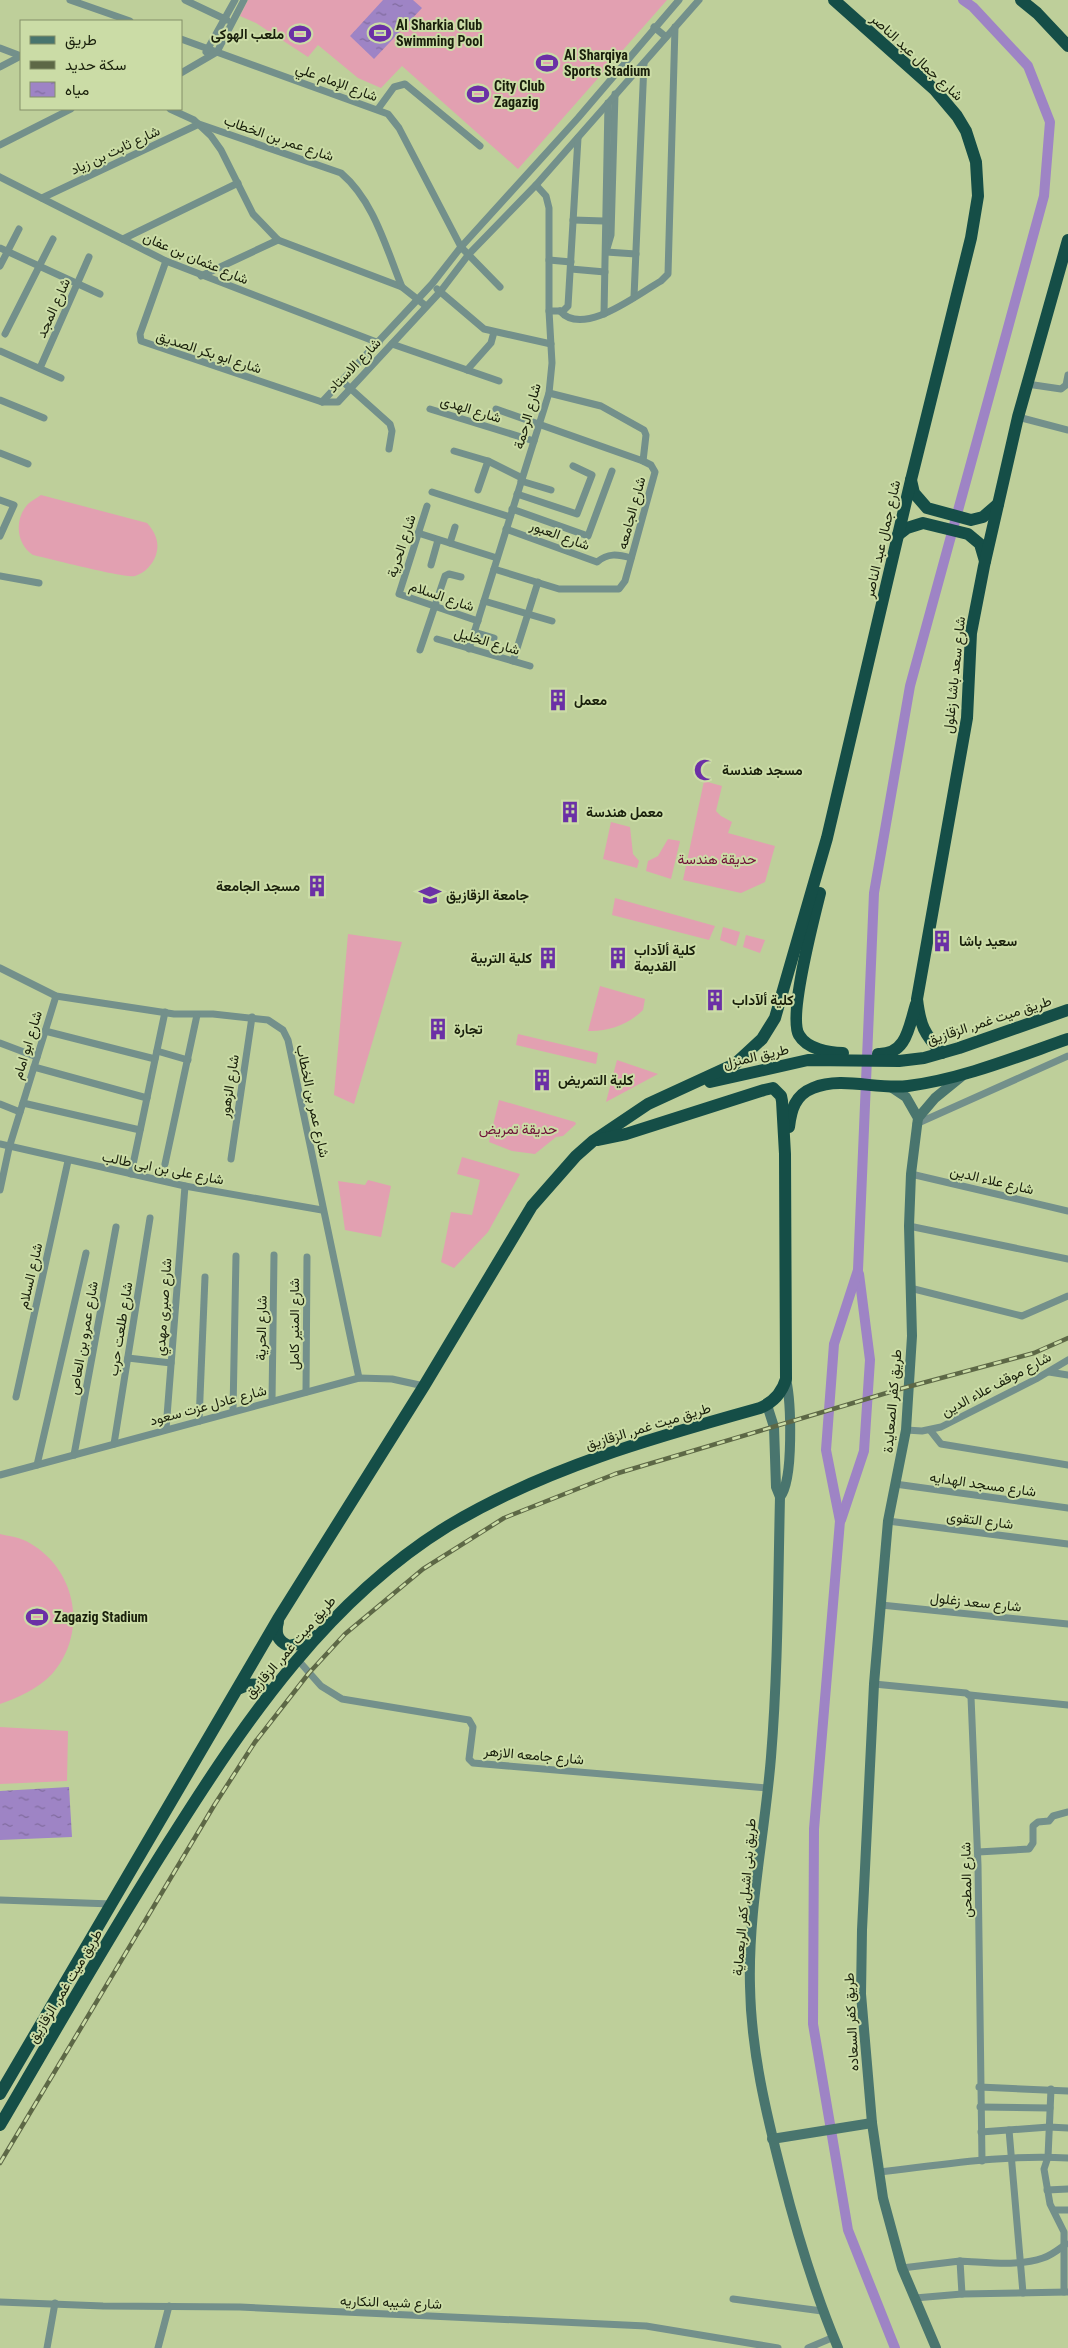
<svg xmlns="http://www.w3.org/2000/svg" width="1068" height="2348" font-family="'Roboto Condensed',Vazirmatn,sans-serif">
<style>
.garden{fill:#e2a0b1}
.water{fill:url(#water-ripples)}
.lines{fill:none;stroke-linecap:round;stroke-linejoin:round}
.canal{stroke:#9e84c5;stroke-width:10}
.street{stroke:#73908b;stroke-width:7}
.secondary{stroke:#49756e;stroke-width:10}
.highway{stroke:#154e47;stroke-width:12}
.rail-casing{stroke:#5d6846;stroke-width:4.5}
.rail{stroke:#cbdca6;stroke-width:2.5;stroke-dasharray:8;stroke-linecap:butt}
.labels{text-anchor:middle;stroke-width:4;stroke-linejoin:round;paint-order:stroke}
.poi-label{font-size:14px;font-weight:bold;fill:#191f0b;stroke:#cbdca6;text-anchor:start}
.street-label{font-size:14px;fill:#191f0b;stroke:#cbdca6}
.park-label{font-size:14px;fill:#6e1137;stroke:#cbdca6}
</style>
<defs>
<pattern id="water-ripples" width="26" height="14" patternUnits="userSpaceOnUse" patternTransform="scale(1.25)"><rect width="26" height="14" fill="#9e84c5"/><path d="M2 4q2-2 4 0t4 0M15 11q2-2 4 0t4 0" fill="none" stroke="#806b9e"/></pattern>
</defs>
<rect width="100%" height="100%" fill="#becf9a"/>
<!-- garden -->
<g class="garden">
<path d="M248,0H667L518,169L402,66L381,88L358,78L318,45L308,57L256,23L240,16Z"/>
<path d="M41,495L147,523C155,532 160,542 156,555C153,564 145,573 135,576C127,579 47,558 33,555C16,544 14,519 28,504C31,501 37,498 41,495Z"/>
<path d="M704,781L722,786L716,811L721,816L732,822L728,833L775,846L765,882L741,893L683,880Z"/>
<path d="M611,822L630,827L633,854L639,861L637,868L603,859Z"/>
<path d="M668,839L680,841L671,879L646,871L648,861L658,856Z"/>
<path d="M615,898L715,926L709,940L612,915Z"/>
<path d="M723,927L740,932L736,946L720,940Z"/>
<path d="M348,934L402,942L354,1104L334,1095Z"/>
<path d="M746,935L765,940L760,953L743,947Z"/>
<path d="M600,986L645,999L643,1010C629,1024 608,1032 588,1031Z"/>
<path d="M518,1034L598,1053L596,1064L516,1045Z"/>
<path d="M617,1060L658,1074L606,1102Z"/>
<path d="M499,1100L575,1122L576,1124L563,1136L556,1137L535,1154L512,1151L489,1142Z"/>
<path d="M462,1157L520,1174L488,1232L454,1268L441,1262L451,1212L472,1215L480,1180L457,1174Z"/>
<path d="M368,1180L391,1186L381,1237L345,1230L338,1181L365,1185Z"/>
<path d="M0,1534C8,1536 18,1537 26,1541C75,1566 90,1631 52,1674C39,1688 18,1698 0,1704Z"/>
<path d="M0,1727L68,1731L67,1781L0,1784Z"/>
</g>
<!-- water -->
<g class="water">
<path d="M383,0H413L422,8L374,59L350,36Z"/>
<path d="M69,1787L72,1837L0,1840V1791Z"/>
</g>
<g class="lines">
<!-- canal -->
<g class="canal">
<path d="M841,1520L864,1451L870,1360L859,1274"/>
<path d="M895,2348L848,2230L813,2024L814,1829L840,1521L826,1450L834,1344L858,1270L874,893L910,686L1044,196L1050,122L1028,66L973,7L963,0"/>
</g>
<!-- street -->
<g class="street">
<path d="M70,0L130,21"/>
<path d="M185,0L227,20"/>
<path d="M654,27L666,37"/>
<path d="M181,39L388,114L399,128L461,247L500,287"/>
<path d="M0,48L21,56"/>
<path d="M206,52L235,0"/>
<path d="M0,67L21,56"/>
<path d="M181,73L217,52L244,0"/>
<path d="M170,109L194,120L211,136L221,150L253,214L278,240L402,287L426,306"/>
<path d="M378,109L394,87L405,84L480,146"/>
<path d="M0,145L71,109"/>
<path d="M0,177L166,261L379,343"/>
<path d="M42,198L199,124L341,173C374,201 386,248 402,287"/>
<path d="M573,220L604,221"/>
<path d="M123,239L238,183"/>
<path d="M0,248L100,294"/>
<path d="M606,252L611,235L615,94"/>
<path d="M606,252L636,254"/>
<path d="M549,260L571,262"/>
<path d="M166,261L140,334L141,341L322,402H338L440,292L469,254L536,185L699,0"/>
<path d="M0,266L19,229"/>
<path d="M571,269L605,272"/>
<path d="M201,276L278,240"/>
<path d="M437,289L484,329L551,344"/>
<path d="M634,297L644,63"/>
<path d="M549,311H563L568,306L578,138"/>
<path d="M560,311C583,338 638,294 661,281L668,274L675,27"/>
<path d="M604,314L608,103"/>
<path d="M5,334L53,239"/>
<path d="M392,344L499,381"/>
<path d="M0,351L61,378"/>
<path d="M40,368L89,257"/>
<path d="M467,370L491,343L494,332"/>
<path d="M342,381L390,424L392,431L389,449"/>
<path d="M1027,384L1061,389L1066,385L1068,375"/>
<path d="M549,393L601,406L644,430L646,435L643,461"/>
<path d="M0,400L44,418"/>
<path d="M322,402L432,284L461,247L578,118L679,0"/>
<path d="M430,409L534,441"/>
<path d="M1018,417L1068,430"/>
<path d="M454,451L488,461L522,478"/>
<path d="M0,453L28,464"/>
<path d="M521,481L551,490"/>
<path d="M478,490L488,461"/>
<path d="M432,492L510,517"/>
<path d="M517,494L577,514L592,475L573,466"/>
<path d="M0,500L14,505L0,536"/>
<path d="M427,506L399,594L478,621"/>
<path d="M512,509L588,536L612,471"/>
<path d="M506,529L597,562C608,553 617,554 631,558"/>
<path d="M418,533L497,558"/>
<path d="M450,543L455,527"/>
<path d="M431,565L438,540"/>
<path d="M494,569L559,589H619L625,581L655,472L651,465L643,461L496,409"/>
<path d="M0,576L39,583"/>
<path d="M484,601L552,621"/>
<path d="M474,632L494,638"/>
<path d="M437,639L530,666"/>
<path d="M469,649L549,393L552,363L549,311V208L546,196L536,185"/>
<path d="M420,650L445,576L449,574L461,577"/>
<path d="M513,661L538,582"/>
<path d="M0,968L56,996L174,1014H213L268,1020L283,1030L288,1040L359,1378"/>
<path d="M45,1031L155,1059"/>
<path d="M0,1043L37,1057"/>
<path d="M157,1051L188,1060"/>
<path d="M34,1067L147,1098"/>
<path d="M23,1103L140,1130"/>
<path d="M0,1104L20,1112"/>
<path d="M916,1124L1068,1056"/>
<path d="M0,1144L185,1186L322,1210"/>
<path d="M231,1159L252,1017"/>
<path d="M165,1164L197,1015"/>
<path d="M131,1174L165,1012"/>
<path d="M911,1174L1068,1211"/>
<path d="M0,1190L9,1148L56,996"/>
<path d="M909,1226L1068,1259"/>
<path d="M910,1288L1022,1316L1068,1296"/>
<path d="M128,1358L171,1363"/>
<path d="M1049,1372L1068,1375"/>
<path d="M306,1392L307,1257"/>
<path d="M16,1397L68,1161"/>
<path d="M272,1401L274,1255"/>
<path d="M233,1411L236,1256"/>
<path d="M199,1421L205,1277"/>
<path d="M166,1429L185,1186"/>
<path d="M906,1430L922,1431L941,1427L1036,1379L1068,1360"/>
<path d="M930,1430L941,1444L1068,1465"/>
<path d="M114,1444L150,1218"/>
<path d="M74,1455L116,1227"/>
<path d="M37,1465L86,1253"/>
<path d="M0,1475L359,1378L392,1379L424,1386"/>
<path d="M895,1484L1068,1508"/>
<path d="M888,1521L1068,1544"/>
<path d="M881,1605L1068,1624"/>
<path d="M298,1660L321,1686L342,1699L469,1720L473,1727L469,1759L473,1763L768,1788"/>
<path d="M874,1684L966,1693L971,1697L978,1865L982,2161"/>
<path d="M970,1695L1068,1705"/>
<path d="M978,1852L1029,1849L1033,1843V1826L1038,1822L1049,1821L1053,1816L1068,1812"/>
<path d="M0,1900L112,1904"/>
<path d="M979,2087L1068,2091"/>
<path d="M1051,2089L1048,2157L1044,2169L1050,2204L1064,2232V2292"/>
<path d="M980,2107L1050,2108"/>
<path d="M1009,2130L1023,2293"/>
<path d="M981,2132L1049,2127L1068,2128"/>
<path d="M879,2172C941,2165 1006,2154 1068,2158"/>
<path d="M1047,2190L1068,2189"/>
<path d="M1054,2210H1068"/>
<path d="M902,2268L960,2261"/>
<path d="M962,2294L960,2261C986,2262 1017,2267 1043,2258C1052,2255 1059,2249 1066,2244"/>
<path d="M915,2298L962,2294L1067,2292"/>
<path d="M733,2299L822,2311"/>
<path d="M0,2302L103,2306L240,2307L646,2326L778,2348"/>
<path d="M47,2348L55,2303"/>
<path d="M158,2348L169,2306"/>
<path d="M808,2348L834,2337"/>
</g>
<!-- secondary -->
<g class="secondary">
<path d="M891,1087L906,1097L918,1118L911,1174L909,1226L912,1336L906,1430L888,1521L874,1684L862,1930L861,1994L872,2123L883,2198L902,2268L936,2348"/>
<path d="M918,1118L935,1098L962,1076"/>
<path d="M767,1405L774,1427L776,1487L780,1497"/>
<path d="M780,1497C778,1583 778,1671 771,1757C765,1833 748,1910 750,1986C751,2050 766,2113 782,2175C797,2234 814,2291 838,2348"/>
<path d="M780,1497C794,1480 791,1401 786,1379"/>
<path d="M772,2139L872,2123"/>
</g>
<!-- highway -->
<g class="highway">
<path d="M1021,0L1037,13L1068,46"/>
<path d="M911,480L914,493L927,508L971,520L983,517L998,504"/>
<path d="M898,535L907,528L923,523L968,534L980,544L985,561"/>
<path d="M820,893C814,917 788,1017 799,1035C807,1049 829,1053 843,1053"/>
<path d="M942,1053C924,1034 920,1025 917,999L967,718L971,633L984,566L1018,417L1068,240"/>
<path d="M878,1054C907,1055 909,1026 916,1004"/>
<path d="M710,1082L808,1060L899,1061L924,1058L959,1048L1068,1010"/>
<path d="M789,1127C791,1110 795,1095 813,1088C842,1076 877,1090 908,1086C962,1079 1016,1057 1068,1039"/>
<path d="M278,1622C275,1633 277,1641 289,1646L301,1643L312,1635"/>
<path d="M240,1688C251,1683 263,1682 268,1695"/>
<path d="M0,2094L278,1619L424,1386L532,1206L576,1156L593,1141L648,1104L735,1064L762,1039L775,1018L827,838L911,480L971,238L978,196L976,162L966,131L957,116L935,90L834,0"/>
<path d="M0,2125C57,2028 113,1929 174,1834C248,1717 328,1600 448,1526C545,1468 652,1438 760,1408C774,1402 782,1393 786,1379L785,1154L782,1101L781,1096L773,1088L764,1090L626,1134L597,1140"/>
</g>
<!-- rail casing -->
<g class="rail-casing">
<path id="rail" d="M0,2163L215,1804L255,1742L309,1673L345,1634L423,1569L504,1518L615,1474L900,1389L1034,1353L1068,1338"/>
</g>
<!-- rail -->
<use href="#rail" class="rail"/>
</g>
<!-- icons -->
<defs>
<g id="stadium-bare" transform="scale(1.725)"><path d="M0-5a6.5 5 0 1 0 0 10a6.5 5 0 1 0 0-10ZM-3.5-1.8h7v3.6h-7Z" fill="#6b30a6" stroke="#cbdca6" stroke-width="2.5" paint-order="stroke"/></g>
<g id="building-bare" transform="scale(1.725)"><path d="M-4-6H4V6H1V3H-1V6H-4ZM-2.5-4.3h1.7v1.8h-1.7ZM.8-4.3h1.7v1.8H.8ZM-2.5-1h1.7V.8h-1.7ZM.8-1h1.7V.8H.8Z" fill="#6b30a6" stroke="#cbdca6" stroke-width="2.5" paint-order="stroke"/></g>
<g id="mosque-bare" transform="scale(1.725)"><path d="M3.5-4.9A6 6 0 1 0 3.5 4.9A5 5 0 1 1 3.5-4.9Z" fill="#6b30a6" stroke="#cbdca6" stroke-width="2.5" paint-order="stroke"/></g>
<g id="university-bare" transform="scale(1.725)"><path d="M0-5L7-2L0 1L-7-2ZM-4 1L0 2.5L4 1V4Q0 6-4 4Z" fill="#6b30a6" stroke="#cbdca6" stroke-width="2.5" paint-order="stroke"/></g>
</defs>
<g fill-rule="evenodd">
<use href="#stadium-bare" x="380" y="33"/>
<use href="#stadium-bare" x="300" y="34"/>
<use href="#stadium-bare" x="547" y="63"/>
<use href="#stadium-bare" x="478" y="94"/>
<use href="#building-bare" x="558" y="700"/>
<use href="#mosque-bare" x="705" y="770"/>
<use href="#building-bare" x="570" y="812"/>
<use href="#building-bare" x="317" y="886"/>
<use href="#university-bare" x="430" y="895"/>
<use href="#building-bare" x="942" y="941"/>
<use href="#building-bare" x="548" y="958"/>
<use href="#building-bare" x="618" y="958"/>
<use href="#building-bare" x="715" y="1000"/>
<use href="#building-bare" x="438" y="1029"/>
<use href="#building-bare" x="542" y="1080"/>
<use href="#stadium-bare" x="37" y="1617"/>
</g>
<g class="labels">
<!-- poi labels -->
<g class="poi-label">
<text x="396" y="30">Al Sharkia Club<tspan x="396" dy="16">Swimming Pool</tspan></text>
<text x="284" y="39" text-anchor="end">ملعب الهوكى</text>
<text x="564" y="60">Al Sharqiya<tspan x="564" dy="16">Sports Stadium</tspan></text>
<text x="494" y="91">City Club<tspan x="494" dy="16">Zagazig</tspan></text>
<text x="574" y="705">معمل</text>
<text x="722" y="775">مسجد هندسة</text>
<text x="586" y="817">معمل هندسة</text>
<text x="300" y="891" text-anchor="end">مسجد الجامعة</text>
<text x="446" y="900">جامعة الزقازيق</text>
<text x="959" y="946">سعيد باشا</text>
<text x="634" y="955">كلية ألآداب<tspan x="634" dy="16">القديمة</tspan></text>
<text x="532" y="963" text-anchor="end">كلية التربية</text>
<text x="732" y="1005">كلية ألآداب</text>
<text x="454" y="1034">تجارة</text>
<text x="558" y="1085">كلية التمريض</text>
<text x="54" y="1622">Zagazig Stadium</text>
</g>
<!-- street labels -->
<g class="street-label">
<text transform="translate(917 57) rotate(43)" y="5">شارع جمال عبد الناصر</text>
<text transform="translate(337 82) rotate(20)" y="5">شارع الإمام علي</text>
<text transform="translate(279 138) rotate(19)" y="5">شارع عمر بن الخطاب</text>
<text transform="translate(115 150) rotate(-25)" y="5">شارع ثابت بن زياد</text>
<text transform="translate(196 258) rotate(23)" y="5">شارع عثمان بن عفان</text>
<text transform="translate(53 308) rotate(-66)" y="5">شارع المجد</text>
<text transform="translate(209 352) rotate(18)" y="5">شارع ابو بكر الصديق</text>
<text transform="translate(354 365) rotate(-46)" y="5">شارع الاستاد</text>
<text transform="translate(471 409) rotate(17)" y="5">شارع الهدى</text>
<text transform="translate(527 416) rotate(-74)" y="5">شارع الرحمة</text>
<text transform="translate(631 513) rotate(-75)" y="5">شارع الجامعه</text>
<text transform="translate(560 535) rotate(20)" y="5">شارع العبور</text>
<text transform="translate(882 539) rotate(-77)" y="5">شارع جمال عبد الناصر</text>
<text transform="translate(401 546) rotate(-72)" y="5">شارع الحرية</text>
<text transform="translate(442 596) rotate(19)" y="5">شارع السلام</text>
<text transform="translate(487 641) rotate(16)" y="5">شارع الخليل</text>
<text transform="translate(954 675) rotate(-84)" y="5">شارع سعد باشا زغلول</text>
<text transform="translate(989 1020) rotate(-18)" y="5">طريق ميت غمر, الزقازيق</text>
<text transform="translate(27 1045) rotate(-73)" y="5">شارع ابو امام</text>
<text transform="translate(756 1056) rotate(-13)" y="5">طريق المنزل</text>
<text transform="translate(229 1086) rotate(-81)" y="5">شارع الزهور</text>
<text transform="translate(313 1101) rotate(78)" y="5">شارع عمر بن الخطاب</text>
<text transform="translate(163 1168) rotate(11)" y="5">شارع على بن ابى طالب</text>
<text transform="translate(992 1180) rotate(13)" y="5">شارع علاء الدين</text>
<text transform="translate(30 1276) rotate(-77)" y="5">شارع السلام</text>
<text transform="translate(163 1307) rotate(-86)" y="5">شارع صبرى مهدي</text>
<text transform="translate(294 1324) rotate(-90)" y="5">شارع المنير كامل</text>
<text transform="translate(261 1328) rotate(-89)" y="5">شارع الحرية</text>
<text transform="translate(120 1329) rotate(-81)" y="5">شارع طلعت حرب</text>
<text transform="translate(83 1338) rotate(-80)" y="5">شارع عمرو بن العاص</text>
<text transform="translate(996 1384) rotate(-28)" y="5">شارع موقف علاء الدين</text>
<text transform="translate(892 1401) rotate(-85)" y="5">طريق كفر الصعايدة</text>
<text transform="translate(208 1405) rotate(-15)" y="5">شارع عادل عزت سعود</text>
<text transform="translate(648 1426) rotate(-17)" y="5">طريق ميت غمر, الزقازيق</text>
<text transform="translate(983 1484) rotate(8)" y="5">شارع مسجد الهدايه</text>
<text transform="translate(980 1520) rotate(7)" y="5">شارع التقوى</text>
<text transform="translate(976 1602) rotate(6)" y="5">شارع سعد زغلول</text>
<text transform="translate(290 1647) rotate(-49)" y="5">طريق ميت غمر, الزقازيق</text>
<text transform="translate(534 1755) rotate(5)" y="5">شارع جامعه الازهر</text>
<text transform="translate(966 1880) rotate(-91)" y="5">شارع المطحن</text>
<text transform="translate(744 1897) rotate(-85)" y="5">طريق بنى اشبل, كفر الربعماية</text>
<text transform="translate(65 1986) rotate(-59)" y="5">طريق ميت غمر, الزقازيق</text>
<text transform="translate(851 2022) rotate(-93)" y="5">طريق كفر السعاده</text>
<text transform="translate(391 2302) rotate(2)" y="5">شارع شيبه النكاريه</text>
</g>
<!-- park labels -->
<g class="park-label">
<text x="717" y="864">حديقة هندسة</text>
<text x="518" y="1134">حديقة تمريض</text>
</g>
</g>
<!-- legend -->
<rect x="20" y="20" width="162" height="90" fill="#cbdca6" stroke="#849068"/>
<rect x="30" y="36" width="25" height="8" fill="#49756e" stroke="#849068"/>
<text x="65" y="45" font-size="15" fill="#191f0b">طريق</text>
<rect x="30" y="61" width="25" height="8" fill="#5d6846" stroke="#849068"/>
<text x="65" y="70" font-size="15" fill="#191f0b">سكة حديد</text>
<rect x="30" y="82" width="25" height="15" fill="url(#water-ripples)" stroke="#849068"/>
<text x="65" y="95" font-size="15" fill="#191f0b">مياه</text>
</svg>
